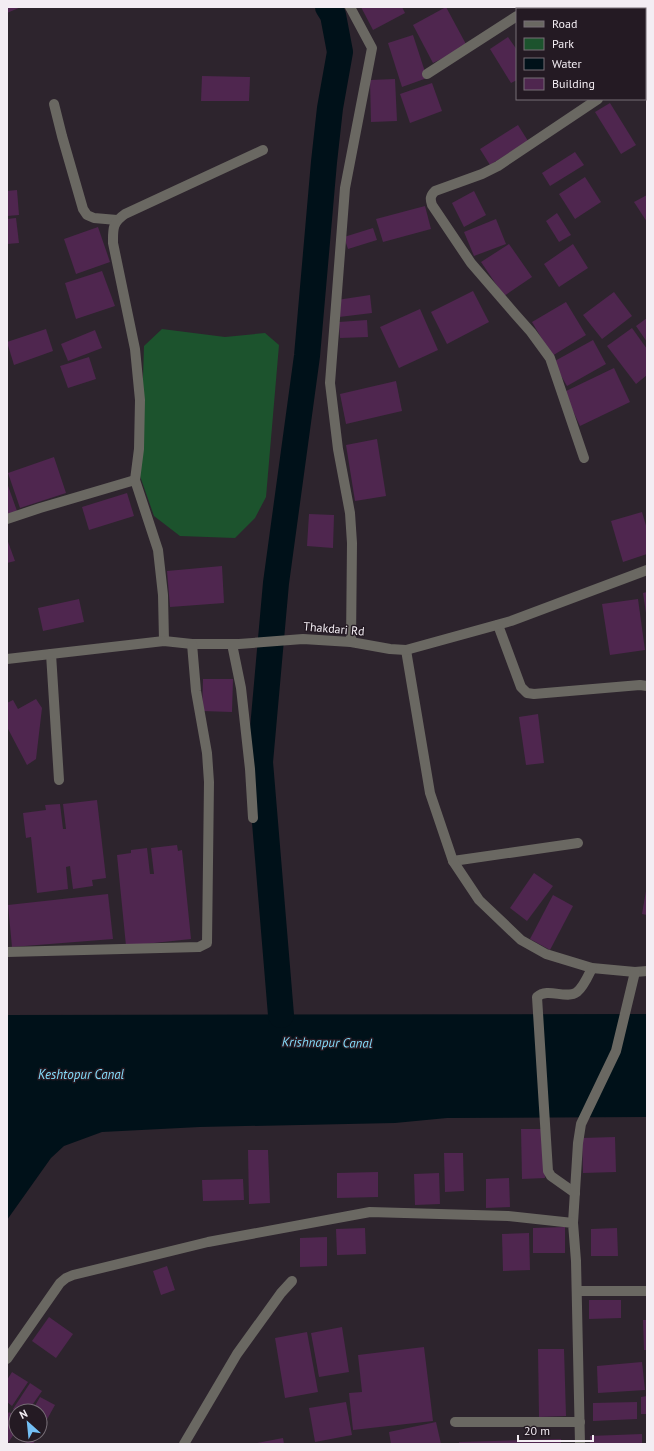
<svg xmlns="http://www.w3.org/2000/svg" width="654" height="1451" font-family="'PT Sans',sans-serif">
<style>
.green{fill:#1c532d}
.water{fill:#001119}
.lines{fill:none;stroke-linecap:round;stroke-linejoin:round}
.canal{stroke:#001119;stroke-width:26}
.building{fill:#4f264f}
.lane{stroke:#6a6862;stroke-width:10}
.street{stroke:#6a6862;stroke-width:10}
.labels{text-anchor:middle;stroke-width:3;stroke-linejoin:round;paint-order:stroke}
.street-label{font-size:12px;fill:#f3edf3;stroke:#241a23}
.water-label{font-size:13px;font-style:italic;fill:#85dbf9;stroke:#241a23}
</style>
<rect width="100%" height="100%" fill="#2d242d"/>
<!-- green -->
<path class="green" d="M162,329L225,337L265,333L279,345L266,497L255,518L235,538L180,536L154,516L140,476L144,346Z"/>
<!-- water -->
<path class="water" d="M647,1014V1117L447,1118L395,1123L200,1127L102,1132L64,1146L51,1158L7,1220V1015Z"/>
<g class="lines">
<!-- canal -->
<path class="canal" d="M281,1015L260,762L276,583L307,356L324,162L330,108L340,52L333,15L328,7"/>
</g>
<!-- building -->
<g class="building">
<path d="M7,7H21L7,13Z"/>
<path d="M361,7H402L405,13L373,30Z"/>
<path d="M446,7L467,46L433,63L413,25Z"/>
<path d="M559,7H578L579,9H556Z"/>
<path d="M647,10V64L645,65V11Z"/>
<path d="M413,35L427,78L402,87L388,43Z"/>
<path d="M508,37L517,50V80L511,83L490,49Z"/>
<path d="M202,76L250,77L249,101H201Z"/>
<path d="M395,79L397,121L371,122L370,80Z"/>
<path d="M432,83L442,111L410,123L400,94Z"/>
<path d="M610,103L636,145L621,154L595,112Z"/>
<path d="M518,125L528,141L490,165L480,149Z"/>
<path d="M575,152L584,165L550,186L542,173Z"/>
<path d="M585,177L601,202L575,219L559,194Z"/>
<path d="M17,190L19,215L7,216V191Z"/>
<path d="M474,191L486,215L464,227L452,203Z"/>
<path d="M647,195V222L634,202Z"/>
<path d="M425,206L431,229L383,242L376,219Z"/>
<path d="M557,213L571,235L559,242L546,221Z"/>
<path d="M16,218L19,243L7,244V219Z"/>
<path d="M496,219L506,244L474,256L464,232Z"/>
<path d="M98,227L110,262L76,274L64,239Z"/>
<path d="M373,228L377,240L348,249L344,237Z"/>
<path d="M509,244L532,277L504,296L481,262Z"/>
<path d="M573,244L588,268L559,287L544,264Z"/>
<path d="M102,271L115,306L76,319L65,283Z"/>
<path d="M473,291L489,322L447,344L431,312Z"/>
<path d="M614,292L632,316L602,339L583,315Z"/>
<path d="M370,295L372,313L339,317L337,300Z"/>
<path d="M566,302L586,335L552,356L532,322Z"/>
<path d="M420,309L438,350L399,368L380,327Z"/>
<path d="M647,318V342L636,326Z"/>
<path d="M367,320L368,337L340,338L339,322Z"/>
<path d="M632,328L647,349V375L636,384L607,346Z"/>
<path d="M46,329L53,351L14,365L7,342Z"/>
<path d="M95,330L102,348L68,361L61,344Z"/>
<path d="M593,340L606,364L567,386L553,362Z"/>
<path d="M89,357L96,379L68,388L60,366Z"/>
<path d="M614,368L630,402L580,426L564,392Z"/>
<path d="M396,381L402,411L346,424L340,394Z"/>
<path d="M377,439L386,496L355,501L346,445Z"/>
<path d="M54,457L66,493L20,508L8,473Z"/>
<path d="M7,483L17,511L7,515Z"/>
<path d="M127,493L134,516L89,530L82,507Z"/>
<path d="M642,512L647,529V554L623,562L611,521Z"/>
<path d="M309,514L334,515L333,548L307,546Z"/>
<path d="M7,539L15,561L7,563Z"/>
<path d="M222,566L224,603L170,607L167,571Z"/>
<path d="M647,592V613H646L643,593Z"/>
<path d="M79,599L84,622L43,631L38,608Z"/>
<path d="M638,599L645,650L610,655L602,604Z"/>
<path d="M203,679H233L232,712L202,711Z"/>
<path d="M36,699L42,708L36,759L27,765L7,727V703L13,700L18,709Z"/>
<path d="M538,714L544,763L526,765L519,717Z"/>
<path d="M97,800L106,878L92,880L93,886L73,889L70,866L66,867L68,889L37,893L31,837L26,838L23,813L46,810L45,805L60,804L63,829H66L63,804Z"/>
<path d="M177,845L178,851L182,850L191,939L126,946L117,855L131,853V850L147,848L150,874H154L151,848Z"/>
<path d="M534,873L553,886L527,921L510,908Z"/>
<path d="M646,891H647V915L642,914Z"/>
<path d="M108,894L113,939L12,947L8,905Z"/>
<path d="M553,895L573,906L550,950L530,939Z"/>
<path d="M521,1129H543L545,1178L522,1179Z"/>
<path d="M615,1137L616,1172L583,1173L582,1138Z"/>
<path d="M248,1150H268L270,1203L249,1204Z"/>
<path d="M444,1153H463L464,1191L445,1192Z"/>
<path d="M378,1172V1197L337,1198V1173Z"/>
<path d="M439,1173L440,1204L415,1205L414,1174Z"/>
<path d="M509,1178L510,1207L486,1208V1179Z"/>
<path d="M243,1179L244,1200L203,1201L202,1180Z"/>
<path d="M565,1227V1253H533V1228Z"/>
<path d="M365,1228L366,1254L337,1255L336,1229Z"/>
<path d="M617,1228L618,1256H591V1229Z"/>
<path d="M529,1233L530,1270L503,1271L502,1234Z"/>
<path d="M327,1237V1266L300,1267V1238Z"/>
<path d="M167,1266L175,1290L161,1295L153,1271Z"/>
<path d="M589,1300H621V1318L589,1319Z"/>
<path d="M49,1317L73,1334L56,1358L32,1341Z"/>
<path d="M643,1320H647V1350H644Z"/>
<path d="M342,1327L349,1372L319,1377L311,1333Z"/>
<path d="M307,1332L318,1392L285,1398L275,1338Z"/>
<path d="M424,1347L433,1421L353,1430L349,1393L362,1392L358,1355Z"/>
<path d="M538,1349H564L566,1416L539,1417Z"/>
<path d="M642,1362L645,1390L598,1393L597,1366Z"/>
<path d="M12,1372L28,1382L12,1406L7,1402V1380Z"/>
<path d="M30,1383L42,1391L28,1411L16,1412L13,1409Z"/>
<path d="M647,1396V1414H641V1397Z"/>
<path d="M40,1397L55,1405L40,1432V1411H32Z"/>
<path d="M346,1402L352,1435L315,1442L309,1408Z"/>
<path d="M637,1402V1419L593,1421V1403Z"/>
<path d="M9,1412L16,1417V1431L8,1443L7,1415Z"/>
<path d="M436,1422L441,1444H391L389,1432Z"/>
<path d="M642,1434V1444H590V1436Z"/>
<path d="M18,1435H38L33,1444H29L17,1438Z"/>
<path d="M283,1438L284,1444H257V1443Z"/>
<path d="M561,1439V1444H459V1442Z"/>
</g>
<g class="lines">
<!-- lane -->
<g class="lane">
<path d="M498,625L521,687L527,693L534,694L640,685L647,686"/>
<path d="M232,644L241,688L250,769L253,818"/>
<path d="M51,654L59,780"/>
<path d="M453,861L578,843"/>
</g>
<!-- street -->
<g class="street">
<path d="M350,7L372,48L345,188L330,383L338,449L350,513L352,543L351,642"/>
<path d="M528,9L532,7"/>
<path d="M645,67L647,66"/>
<path d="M427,74L517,16"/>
<path d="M54,104L62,136L83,209L87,215L94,218L117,220"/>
<path d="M584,458L550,358L531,332L515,314L471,263L432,205C430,199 430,196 435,191L482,174L498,166L598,99"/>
<path d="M7,519L40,508L135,480"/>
<path d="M164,641L163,595L158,550L135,480L139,449L140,400L135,349L113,243C113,229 112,223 125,214L263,150"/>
<path d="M406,650L430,793L453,861L479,900L521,940L546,954L592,968L635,972L647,971"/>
<path d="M7,659L164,641L192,644H239L303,639L351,642L390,649L406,650L511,621L647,570"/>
<path d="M7,952L199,947L207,943L209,782L207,753L196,691L192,644"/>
<path d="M575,1193L551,1176L548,1171L537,997C548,987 566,1000 577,992C584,986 588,976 592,968"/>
<path d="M573,1223L578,1143L581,1124L616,1051L635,972"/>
<path d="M577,1291H647"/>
<path d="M7,1359L60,1283L66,1278L73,1275L208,1242L370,1212L508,1216L573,1223L576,1261L580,1444"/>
<path d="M455,1422H580"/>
<path d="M184,1444L237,1354L281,1293L292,1281"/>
</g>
</g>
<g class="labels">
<!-- street labels -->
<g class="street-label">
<text transform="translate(334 629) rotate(5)" y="4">Thakdari Rd</text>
</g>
<!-- water labels -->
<g class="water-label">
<text transform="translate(327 1042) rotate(1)" y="5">Krishnapur Canal</text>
<text x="81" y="1079">Keshtopur Canal</text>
</g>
</g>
<!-- border -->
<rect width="654" height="1451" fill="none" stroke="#f3edf3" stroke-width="16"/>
<!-- legend -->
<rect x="516" y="8" width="130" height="92" fill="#241a23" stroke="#776e76"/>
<rect x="524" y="21" width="20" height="6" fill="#6a6862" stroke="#776e76"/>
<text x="552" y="28" font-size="12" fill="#f3edf3">Road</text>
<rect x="524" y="38" width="20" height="12" fill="#1c532d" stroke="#776e76"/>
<text x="552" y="48" font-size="12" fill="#f3edf3">Park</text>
<rect x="524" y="58" width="20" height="12" fill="#001119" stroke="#776e76"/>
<text x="552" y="68" font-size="12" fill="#f3edf3">Water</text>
<rect x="524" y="78" width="20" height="12" fill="#4f264f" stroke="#776e76"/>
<text x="552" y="88" font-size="12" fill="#f3edf3">Building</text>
<!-- north arrow -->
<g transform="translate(28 1423) rotate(333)"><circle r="19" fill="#241a23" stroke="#776e76"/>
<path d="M0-3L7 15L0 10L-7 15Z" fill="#74c0f6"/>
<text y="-6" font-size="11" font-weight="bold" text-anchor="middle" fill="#f3edf3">N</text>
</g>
<!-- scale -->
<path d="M518 1435v6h75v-6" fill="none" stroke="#f3edf3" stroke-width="2"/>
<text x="524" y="1435" font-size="12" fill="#f3edf3" stroke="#241a23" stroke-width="3" paint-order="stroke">20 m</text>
</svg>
